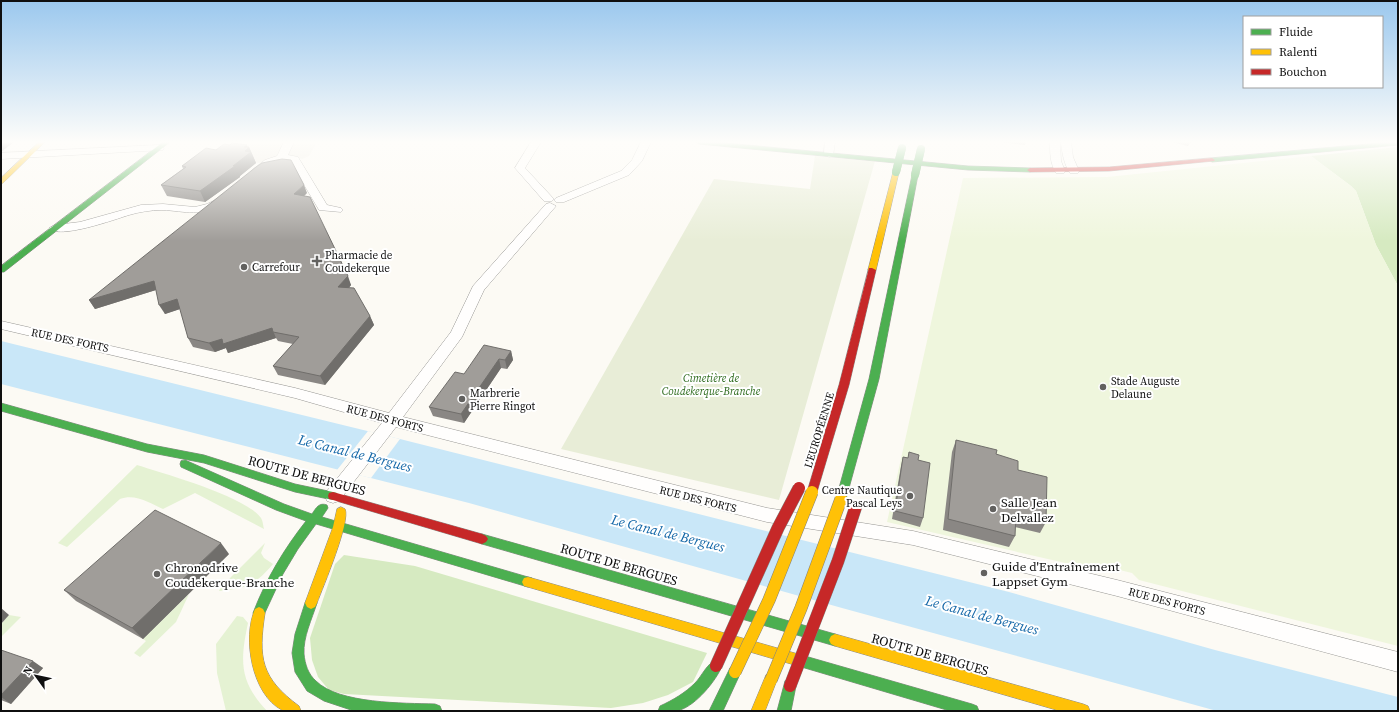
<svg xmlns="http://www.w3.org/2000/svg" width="1399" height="712" font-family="'Source Serif 4',serif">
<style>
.green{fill:#e5f2d3}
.forest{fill:#d6eac1}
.cemetery{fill:#e8edd7}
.pitch{fill:#eff6dd}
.plaza{fill:#ece9df}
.water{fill:#c9e7f8}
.pier{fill:#fcfaf4}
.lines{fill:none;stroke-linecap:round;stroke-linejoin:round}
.street-casing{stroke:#969592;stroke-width:1}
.fast-casing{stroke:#8c8b89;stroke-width:1}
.slow-casing{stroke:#8c8b89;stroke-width:1}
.jam-casing{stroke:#8c8b89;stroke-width:1}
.street{fill:#fffefd;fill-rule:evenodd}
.fast{fill:#4caf50;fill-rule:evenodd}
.slow{fill:#ffc107;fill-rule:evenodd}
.jam{fill:#c62828;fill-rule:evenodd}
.fast-bridge-casing{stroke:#83827f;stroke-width:8;stroke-linecap:butt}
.slow-bridge-casing{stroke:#83827f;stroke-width:13;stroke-linecap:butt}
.jam-bridge-casing{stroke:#83827f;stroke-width:13;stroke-linecap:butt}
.fast-bridge{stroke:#4caf50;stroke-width:8}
.slow-bridge{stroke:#ffc107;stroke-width:12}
.jam-bridge{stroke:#c62828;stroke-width:12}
.wall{fill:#8a8784}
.shaded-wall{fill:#706e6b}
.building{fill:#a09d99;stroke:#706e6b}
.poi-dot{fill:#62615f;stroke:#fff;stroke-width:1.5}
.labels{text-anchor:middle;stroke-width:4;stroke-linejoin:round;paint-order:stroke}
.poi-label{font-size:11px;fill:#0f0f0f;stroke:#fff;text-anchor:start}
.street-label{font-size:11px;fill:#0f0f0f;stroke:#fff}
.park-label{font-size:11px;font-style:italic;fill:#2c6a1c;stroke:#fff}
.near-street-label{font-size:13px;fill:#0f0f0f;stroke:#fff}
.near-poi-label{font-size:13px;fill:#0f0f0f;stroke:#fff;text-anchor:start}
.near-water-label{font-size:14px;font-style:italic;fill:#1266a7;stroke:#fff}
</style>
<rect width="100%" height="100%" fill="#fcfaf4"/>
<!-- green -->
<g class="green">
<path d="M137,465C165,474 245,496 261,518C263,521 263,526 264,529L195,493L163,509C150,503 135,493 120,499L67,547L58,543Z"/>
<path d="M265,543L261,553L264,558L273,564C254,586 247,588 219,591L221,587Z"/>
<path d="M189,594L176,622L140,657L134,653L146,641L143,639Z"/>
<path d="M9,615L21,617L1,637V624Z"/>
<path d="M237,616L243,617L248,623C240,661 239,681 267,711H226L217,673L216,644Z"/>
</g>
<!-- forest -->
<g class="forest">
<path d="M1398,147V286L1376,245L1356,191L1351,186L1311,156Z"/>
<path d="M344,555L415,566L707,653L693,682L668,695L643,703L611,708L344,694L329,690L318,677L312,660L310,638L335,564Z"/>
</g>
<!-- cemetery -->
<path class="cemetery" d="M815,156L875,161L779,500L561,449L714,179L810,189Z"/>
<!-- pitch -->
<path class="pitch" d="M1311,156L1351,186L1356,191L1376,245L1398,286V646L1139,580L1132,573L1103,566L1096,570L887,522L963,178L1107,177Z"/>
<!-- plaza -->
<path class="plaza" d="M239,142L273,143L317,142L309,156L302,159L295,156L284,155L261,163L249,162L232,148Z"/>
<!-- water -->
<path class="water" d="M1,341L400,439L1009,592L1215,650L1398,697V711H1217L842,608L469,503L1,384Z"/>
<!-- pier -->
<path class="pier" d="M368,431L400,439L371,478L337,470Z"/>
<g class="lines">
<!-- street casing -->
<g class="street-casing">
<g id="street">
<path d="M284,142H294L288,155L298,157L327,205L341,208L343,210L341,212L319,210L290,161C275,160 264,176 252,173L251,171L265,160L277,156Z"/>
<path d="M531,142H541L525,168L552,197L554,199L552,201H544L515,168Z"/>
<path d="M641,142H651L642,161L629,175L564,202H556L554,200L556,198L621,171L632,160Z"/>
<path d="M825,142H835L833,156L829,157L824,154Z"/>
<path d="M1050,142H1060L1061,161L1065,171L1064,173H1056C1050,163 1050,153 1050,142Z"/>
<path d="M1061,142H1071L1073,157L1079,171L1078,173H1070C1064,164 1062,153 1061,142Z"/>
<path d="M159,145L164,148L163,150L1,159V153Z"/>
<path d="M220,198L226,201L224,203C200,218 187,211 162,210C151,210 139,212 129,215C116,219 58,240 49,228L55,225L80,222L141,205L163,204L195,207L207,204Z"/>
<path d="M550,203L556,206L484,290L462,337L403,417L767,508L913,531L1117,580L1398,652V672L1117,596L913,545L767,522L396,427L339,501L333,503L327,501L325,496L327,491L382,423L295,398L1,329V321L295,388L389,413L451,332L473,286L546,204Z"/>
</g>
</g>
<!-- fast casing -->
<g class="fast-casing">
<g id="fast">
<path d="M163,142H170L4,272H1V266Z"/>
<path d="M696,142H716L968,166L1030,168L1033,170L1030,172L968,170L699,144Z"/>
<path d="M1391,142H1398V145L1212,162L1209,160L1212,158Z"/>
<path d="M915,173L918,175L879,379L846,499L845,502L841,503L837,502L836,499L869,379L912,175Z"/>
<path d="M1,403L147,444L204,455L295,484L333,492L337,493L338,496L337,499L333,500L295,492L204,463L147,452L1,411Z"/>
<path d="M185,460L284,504L312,514C316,508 319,502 327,505L328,508L322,517L528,577L532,578L534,582L532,586L528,587L316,524L298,549L283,574L263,617L259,619L255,617L253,613C266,579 284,549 306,521L276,510L181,467L180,464L181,461Z"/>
<path d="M482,534L835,634L839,636L841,640L839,644L835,646L482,544L478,542L476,539L478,536Z"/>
<path d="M311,597L315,599L317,603C312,619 303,637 304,654C305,664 308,674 316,681C339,704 404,703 435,704L440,706L442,711H354L324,701L307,691L295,672L292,653L295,634L305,603L307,599Z"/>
<path d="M798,654L972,704L977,706L979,711H950L798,666L794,664L792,660L794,656Z"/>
<path d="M716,660L720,662L722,666C716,681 696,705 680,710C674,712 665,711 658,711L660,706C673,700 685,693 695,683C702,676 707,663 716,660Z"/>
<path d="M735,666L740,668L741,672L723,711H709L730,668Z"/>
<path d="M790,680L795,681L796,686L791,711H777L785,681Z"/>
</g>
</g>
<!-- slow casing -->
<g class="slow-casing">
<g id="slow">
<path d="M39,142H45L3,183L1,184V178Z"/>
<path d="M896,170L899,172L876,270L872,272L868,270L893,172Z"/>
<path d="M341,507L345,509C351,521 323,587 317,603L315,607L311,609L307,607L305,603L333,527L337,509Z"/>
<path d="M528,577L798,654L802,656L804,660L802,664L798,666L528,587L524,586L522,582L524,578Z"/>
<path d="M259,607L263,609L265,613C258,658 261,678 299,706L301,711C295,711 287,712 282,710C252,695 242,638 255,609Z"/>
<path d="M835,634L1083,704L1088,706L1090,711H1060L835,646L831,644L829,640L831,636Z"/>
<path d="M771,674L776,675L777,680L765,711H751L766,675Z"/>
</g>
</g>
<!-- jam casing -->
<g class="jam-casing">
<g id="jam">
<path d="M1212,158L1215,160L1214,161L1109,171L1030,172L1027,170L1030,168L1109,167Z"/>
<path d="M869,268H872L876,270L849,385L817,492L816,495L812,496L808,495L807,492L839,385Z"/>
<path d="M333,492L482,534L486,536L488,539L486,542L482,544L333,500L329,499L328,496L329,493Z"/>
</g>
</g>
<!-- street -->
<use href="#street" class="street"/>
<!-- fast -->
<use href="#fast" class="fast"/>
<!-- slow -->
<use href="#slow" class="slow"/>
<!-- jam -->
<use href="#jam" class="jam"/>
<!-- fast-bridge casing -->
<g class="fast-bridge-casing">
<g id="fast-bridge">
<path d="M896,172L902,148"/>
<path d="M915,175L921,149"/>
</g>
</g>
<!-- slow-bridge casing -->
<g class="slow-bridge-casing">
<g id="slow-bridge">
<path d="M735,672L769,600L812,492"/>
<path d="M771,680L801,608L841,499"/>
</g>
</g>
<!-- jam-bridge casing -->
<g class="jam-bridge-casing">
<g id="jam-bridge">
<path d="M716,666L778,528L799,488"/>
<path d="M790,686L838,561L856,506"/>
</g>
</g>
<!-- fast-bridge -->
<use href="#fast-bridge" class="fast-bridge"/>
<!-- slow-bridge -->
<use href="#slow-bridge" class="slow-bridge"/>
<!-- jam-bridge -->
<use href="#jam-bridge" class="jam-bridge"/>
</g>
<!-- wall -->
<g class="wall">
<path d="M1000,142H1026L1025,145Z"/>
<path d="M1164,142H1191L1188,146L1171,142Z"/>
<path d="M248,147H249L256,163L240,176V177L205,202L167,196L161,185L183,169L182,166L216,150Z"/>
<path d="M307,193L304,196L351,285L349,288L370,316L374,325L325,385L278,375L273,366L293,344L278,341L276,338L228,353L226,348L215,352L193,347L188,338L180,309L165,314L156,290L95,309L89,300Z"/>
<path d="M511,351L513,360L507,369L501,368L464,423L433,416L429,407L464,374Z"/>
<path d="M956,440L996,454L1018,470L1046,522L1040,533L1015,527V536L1009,547L943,530L952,452Z"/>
<path d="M909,452L918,460L923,518L920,527L892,519L901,466L903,457L908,458Z"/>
<path d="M229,554L143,639L76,601L64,590Z"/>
<path d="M1,650L43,668L11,704L1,700Z"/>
</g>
<!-- shaded-wall -->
<g class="shaded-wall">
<path d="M1,142H14L1,152Z"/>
<path d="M247,145L248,148L249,147L256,163L240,176V177L205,202L200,191L233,166L245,151L244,147Z"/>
<path d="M304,185L307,193L297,202L294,194Z"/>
<path d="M348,276L351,285L341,296L338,287Z"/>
<path d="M154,281L159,289L95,309L89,300Z"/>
<path d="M177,299L183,308L165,314L159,305Z"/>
<path d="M370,316L374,325L325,385L320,376Z"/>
<path d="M272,328L276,338L228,353L226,348L215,352L209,343L222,339Z"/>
<path d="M511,351L513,360L507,369L505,360Z"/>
<path d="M499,359L501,368L464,423L461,414Z"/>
<path d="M221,543L229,554L143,639L132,628Z"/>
<path d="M1,608L9,615L1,624Z"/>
<path d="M33,661L43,668L11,704L1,697V695Z"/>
</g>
<!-- building -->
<g class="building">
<path d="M232,143L247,145L244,147H249L245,151L251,152L233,166H235L200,191L161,185L186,167L182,166L206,148L216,150L224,144L230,145Z"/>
<path d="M282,159L291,160L304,185L294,194L310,197L348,276L338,287L354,288L370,316L320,376L273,366L299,337L273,332L272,328L223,344L222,339L209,343L188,338L177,299L159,305L154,281L89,300L256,167L262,163Z"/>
<path d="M484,345L511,351L505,360L499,359L461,414L429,407L455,372L464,374Z"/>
<path d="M956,440L997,450L996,454L1018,461V470L1047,477L1046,522L1016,514L1015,536L948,519Z"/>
<path d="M909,452L919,455L918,460L930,463L923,518L895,511L903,457L908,458Z"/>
<path d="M155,510L221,543L132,628L64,590Z"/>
<path d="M1,650L33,661L1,695Z"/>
</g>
<!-- sky -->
<linearGradient id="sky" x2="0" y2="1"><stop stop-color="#9bc8ee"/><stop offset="0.59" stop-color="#fefdfa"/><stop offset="1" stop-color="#fefdfa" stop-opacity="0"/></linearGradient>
<rect width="1399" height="241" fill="url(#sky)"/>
<!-- markers -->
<g class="poi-dot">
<path d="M315 255h4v4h4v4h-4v4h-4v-4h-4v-4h4z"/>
<circle cx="244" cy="267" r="4"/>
<circle cx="1103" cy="387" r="4"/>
<circle cx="462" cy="399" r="4"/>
<circle cx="910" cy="496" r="4"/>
<circle cx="993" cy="509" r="4"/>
<circle cx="984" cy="573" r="4"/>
<circle cx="157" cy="574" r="4"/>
</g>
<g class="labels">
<!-- poi labels -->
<g class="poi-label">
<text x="325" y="259">Pharmacie de<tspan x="325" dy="13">Coudekerque</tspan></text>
<text x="252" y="271">Carrefour</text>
<text x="1111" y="385">Stade Auguste<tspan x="1111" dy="13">Delaune</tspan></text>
<text x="470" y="397">Marbrerie<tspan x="470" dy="13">Pierre Ringot</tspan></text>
<text x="902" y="494" text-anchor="end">Centre Nautique<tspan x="902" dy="13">Pascal Leys</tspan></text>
</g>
<!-- street labels -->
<g class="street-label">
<text transform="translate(70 340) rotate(12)" y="4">RUE DES FORTS</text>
<text transform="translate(385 418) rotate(15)" y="4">RUE DES FORTS</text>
<text transform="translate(819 430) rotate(-73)" y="4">L'EUROPÉENNE</text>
<text transform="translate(698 499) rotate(14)" y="4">RUE DES FORTS</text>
<text transform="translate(1167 601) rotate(15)" y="4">RUE DES FORTS</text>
</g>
<!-- park labels -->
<g class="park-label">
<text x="711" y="382">Cimetière de<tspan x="711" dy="13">Coudekerque-Branche</tspan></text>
</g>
<!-- near-street labels -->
<g class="near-street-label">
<text transform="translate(307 475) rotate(15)" y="5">ROUTE DE BERGUES</text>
<text transform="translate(619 564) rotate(16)" y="5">ROUTE DE BERGUES</text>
<text transform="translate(930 654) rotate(16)" y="5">ROUTE DE BERGUES</text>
</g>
<!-- near-poi labels -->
<g class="near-poi-label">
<text x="1001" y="507">Salle Jean<tspan x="1001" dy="15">Delvallez</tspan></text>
<text x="992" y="571">Guide d'Entraînement<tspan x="992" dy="15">Lappset Gym</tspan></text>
<text x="165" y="572">Chronodrive<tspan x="165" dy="15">Coudekerque-Branche</tspan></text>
</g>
<!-- near-water labels -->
<g class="near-water-label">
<text transform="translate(355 453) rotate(14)" y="5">Le Canal de Bergues</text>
<text transform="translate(668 533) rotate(14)" y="5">Le Canal de Bergues</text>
<text transform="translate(982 615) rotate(15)" y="5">Le Canal de Bergues</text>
</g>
</g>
<!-- border -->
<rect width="1399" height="712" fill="none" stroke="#0f0f0f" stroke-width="4"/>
<!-- legend -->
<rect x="1243" y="16" width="140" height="72" fill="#ffffff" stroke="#9f9f9f"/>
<rect x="1251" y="29" width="20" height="6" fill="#4caf50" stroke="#9f9f9f"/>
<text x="1279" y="36" font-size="12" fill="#0f0f0f">Fluide</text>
<rect x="1251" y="49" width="20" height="6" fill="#ffc107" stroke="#9f9f9f"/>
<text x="1279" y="56" font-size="12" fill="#0f0f0f">Ralenti</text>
<rect x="1251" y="69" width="20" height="6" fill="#c62828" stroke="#9f9f9f"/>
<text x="1279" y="76" font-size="12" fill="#0f0f0f">Bouchon</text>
<!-- north arrow -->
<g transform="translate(36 676) rotate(303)" stroke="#ffffff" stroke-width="3" paint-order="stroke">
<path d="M0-3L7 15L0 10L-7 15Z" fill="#0f0f0f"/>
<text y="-6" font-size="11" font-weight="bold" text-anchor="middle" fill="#0f0f0f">N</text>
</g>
</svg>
